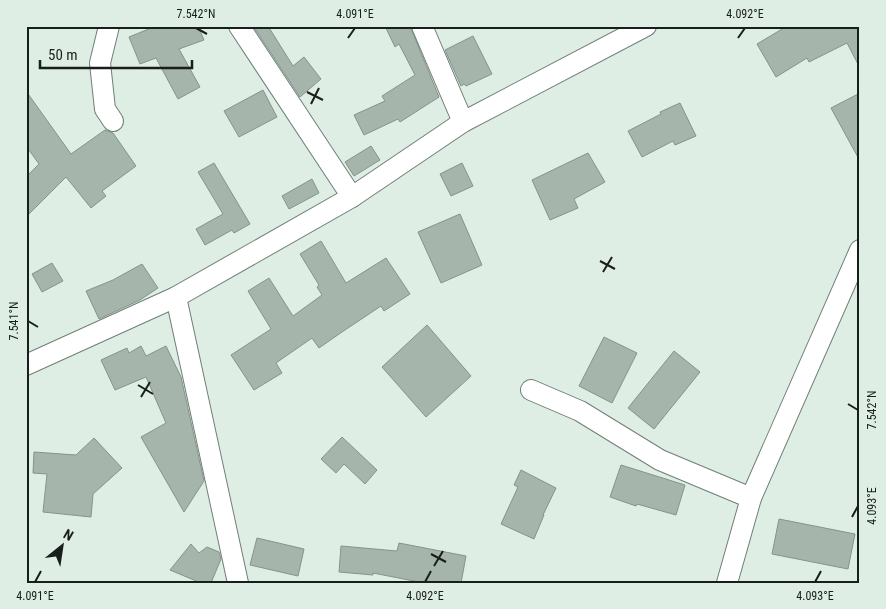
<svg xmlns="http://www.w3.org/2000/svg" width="886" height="609" font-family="'Roboto Condensed',sans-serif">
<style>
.building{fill:#a5b5ac;stroke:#84938b}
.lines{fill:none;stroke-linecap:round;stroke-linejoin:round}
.minor-casing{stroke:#707f77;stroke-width:22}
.minor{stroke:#fff;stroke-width:20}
.ticks{fill:none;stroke:#181e1b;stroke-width:2}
.neatline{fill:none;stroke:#181e1b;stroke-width:2}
.ticks-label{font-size:12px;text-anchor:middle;fill:#181e1b}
</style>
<rect width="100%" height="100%" fill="#deeee5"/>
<!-- building -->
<g class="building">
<path d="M156,26H198L204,40L179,49L200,87L178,99L156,58L140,64L129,37Z"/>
<path d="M253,26H268L293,66L304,57L321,79L300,97Z"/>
<path d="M385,26H410L439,97L400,122L398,119L364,135L354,115L385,101L382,96L415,75L399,44L395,47Z"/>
<path d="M787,26H860V68L847,43L809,62L807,58L776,77L757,44Z"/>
<path d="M473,36L492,74L466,86L464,84L461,86L445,50Z"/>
<path d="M263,90L277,117L239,137L224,111Z"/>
<path d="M26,91L71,154L105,130L113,133L136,166L102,191L106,196L91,208L66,177L26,217V177L39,164L26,146Z"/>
<path d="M860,93V161L831,108Z"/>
<path d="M680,103L696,136L675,145L673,141L642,157L628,131L661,114L660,112Z"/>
<path d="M371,146L380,160L354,176L345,162Z"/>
<path d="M588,153L605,182L574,199L578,208L550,220L532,180Z"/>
<path d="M214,163L250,224L234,233L232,230L205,245L196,229L223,214L198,172Z"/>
<path d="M462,163L473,186L451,196L440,174Z"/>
<path d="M312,179L319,193L289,209L282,196Z"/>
<path d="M460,214L482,265L441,283L418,232Z"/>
<path d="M321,241L346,283L386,258L410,294L384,311L381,306L342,332L319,348L312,338L276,363L282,373L254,390L231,355L271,329L248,291L269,278L293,316L322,295L317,287L319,285L300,254Z"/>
<path d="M52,263L63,281L42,292L32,274Z"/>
<path d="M142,264L158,288L140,300L99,319L86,291L113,280Z"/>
<path d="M427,325L471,376L426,417L382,367Z"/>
<path d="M604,337L637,353L612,403L579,386Z"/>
<path d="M141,346L146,356L166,346L181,377L204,481L184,512L141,437L166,423L146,377L115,390L101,360L127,348L129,353Z"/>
<path d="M674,351L700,372L654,429L628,408Z"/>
<path d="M342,437L377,470L365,484L344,464L336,473L321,459Z"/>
<path d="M94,438L122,468L93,494L91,517L43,512L47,474L33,473L34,452L76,455Z"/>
<path d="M621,465L685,485L676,515L637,504L636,506L610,497Z"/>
<path d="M521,470L556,488L543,515H544L534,539L501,524L518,487L514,485Z"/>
<path d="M779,519L855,534L848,569L772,554Z"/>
<path d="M257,538L304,549L298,576L250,565Z"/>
<path d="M399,543L466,556L461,583H424L373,573V575L339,572L341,546L397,551Z"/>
<path d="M191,544L199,553L207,547L219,552L221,559L211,583H201L170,570Z"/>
</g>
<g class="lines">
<!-- minor casing -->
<g class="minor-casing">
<g id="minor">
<path d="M109,26L100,63L105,109L113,121"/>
<path d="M239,26L352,197"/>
<path d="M422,26L463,122"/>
<path d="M176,297L238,583"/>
<path d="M26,365L176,297L352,197L463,122L646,26"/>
<path d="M531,390L580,411L660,460L751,498"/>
<path d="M727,583L751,498L860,250"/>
</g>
</g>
<!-- minor -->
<use href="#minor" class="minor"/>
</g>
<!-- ticks -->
<path class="ticks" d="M196,28L207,34M348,38L355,28M738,38L745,28M307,92L323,100M311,104L319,88M600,261L615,269M603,272L612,257M28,321L38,327M138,385L153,394M141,397L150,382M848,404L858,410M852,517L858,506M431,554L446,562M434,566L443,551M35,582L41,571M425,582L431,571M815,582L821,571"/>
<!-- border -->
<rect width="886" height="609" fill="none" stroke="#deeee5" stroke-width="55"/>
<!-- north arrow -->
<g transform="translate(62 546) rotate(30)" stroke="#deeee5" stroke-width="4" paint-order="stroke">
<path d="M0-4L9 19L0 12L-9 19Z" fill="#181e1b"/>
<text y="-8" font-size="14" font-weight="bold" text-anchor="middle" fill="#181e1b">N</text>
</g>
<!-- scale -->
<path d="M40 60v8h152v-8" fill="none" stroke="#181e1b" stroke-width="2.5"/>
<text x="48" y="60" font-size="15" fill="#181e1b" stroke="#deeee5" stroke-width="4" paint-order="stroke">50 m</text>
<rect x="28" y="28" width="830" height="554" class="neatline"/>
<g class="ticks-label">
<text x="196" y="18">7.542°N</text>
<text x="355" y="18">4.091°E</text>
<text x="745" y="18">4.092°E</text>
<text transform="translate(14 321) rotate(-90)" y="4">7.541°N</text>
<text transform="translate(872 410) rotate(-90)" y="4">7.542°N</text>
<text transform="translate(872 506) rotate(-90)" y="4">4.093°E</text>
<text x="35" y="600">4.091°E</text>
<text x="425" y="600">4.092°E</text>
<text x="815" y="600">4.093°E</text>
</g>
</svg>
